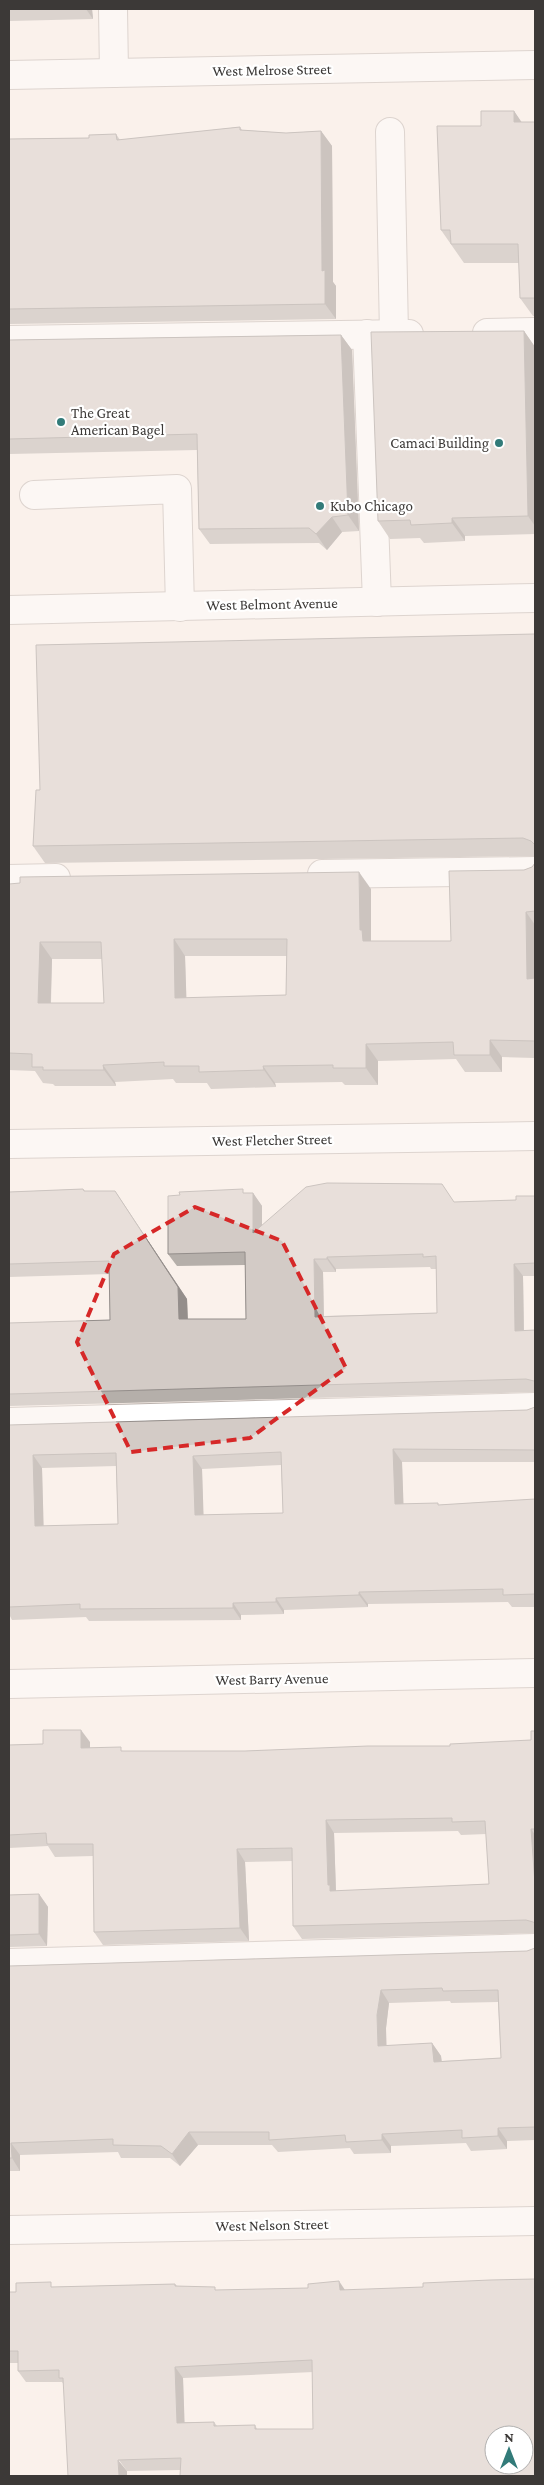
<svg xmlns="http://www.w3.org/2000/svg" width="544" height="2485" font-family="'Crimson Pro',serif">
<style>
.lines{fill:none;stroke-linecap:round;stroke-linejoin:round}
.minor-casing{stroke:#bbb2ad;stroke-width:30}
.major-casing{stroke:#bbb2ad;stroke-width:30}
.minor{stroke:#fff;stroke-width:28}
.major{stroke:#fff;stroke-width:28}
.wall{fill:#b5afaa;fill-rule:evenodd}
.shaded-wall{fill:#948e8b}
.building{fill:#d3cbc6;stroke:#948e8b;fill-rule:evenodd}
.marked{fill:none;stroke:#d62828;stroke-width:4;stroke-dasharray:10 6;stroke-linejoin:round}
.poi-dot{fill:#327b79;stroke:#fff;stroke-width:2}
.labels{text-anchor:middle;stroke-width:4.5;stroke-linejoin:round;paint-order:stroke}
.street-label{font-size:15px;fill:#3c3937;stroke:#fff}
.poi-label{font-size:15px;fill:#3c3937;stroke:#fff;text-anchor:start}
</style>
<rect width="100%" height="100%" fill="#faf1eb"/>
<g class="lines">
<!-- minor casing -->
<g class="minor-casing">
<g id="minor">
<path d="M113,9L114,73"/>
<path d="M9,75L535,65"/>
<path d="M390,132L394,334"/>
<path d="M487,333L535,332"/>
<path d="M367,334L377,602"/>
<path d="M9,340L409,334"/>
<path d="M34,495L177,489L180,607"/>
<path d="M322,874L535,871"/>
<path d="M9,879L56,878"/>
<path d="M9,1144L535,1136"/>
<path d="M9,1422L535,1407"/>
<path d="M9,1684L535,1673"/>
<path d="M9,1963L535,1948"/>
<path d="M9,2230L535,2221"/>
</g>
</g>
<!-- major casing -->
<g class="major-casing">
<path id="major" d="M9,610L535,598"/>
</g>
<!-- minor -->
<use href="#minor" class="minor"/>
<!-- major -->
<use href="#major" class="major"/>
</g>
<!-- wall -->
<g class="wall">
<path d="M9,9H92L93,19L9,21Z"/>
<path d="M514,111L521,122H535V316H533L520,298L519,263H464L441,230Z"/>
<path d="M240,127L242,130L286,133L321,131L332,146L333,282L336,286V319L9,324V139L89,138L116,134L120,140Z"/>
<path d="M524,331L535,347V534L465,536V541L424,543L420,538L390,539L378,521Z"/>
<path d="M341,335L352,350L359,531L342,532L327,550L319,543L210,544L199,529L197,450L9,454V340Z"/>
<path d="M535,634V856L45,863L33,846L40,790Z"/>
<path d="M535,863V1058L502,1057V1072H465L456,1059L378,1061V1085H345L342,1082L275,1083L276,1087L211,1089L207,1083H176L173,1079L115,1082L116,1086H55L53,1084L43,1083L35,1071L9,1070V884L371,889V941H451L524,870L532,867ZM185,956H287L286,995L186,998ZM52,959H102L104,1003H51Z"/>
<path d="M83,1189L85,1191H115L187,1299L188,1319H246L245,1265L177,1266L168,1254L246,1193H253L262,1206V1225L454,1202L516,1200L535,1196V1276H523L524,1331L535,1330V1392L9,1406V1323L110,1320L109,1274L9,1277V1192ZM430,1267L431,1269H436L437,1313L324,1316L323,1272H336V1269Z"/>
<path d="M535,1407V1462H402L403,1504L439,1505L535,1499V1607H512L508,1602L368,1604V1607L284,1610V1614L241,1615V1620L89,1621L86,1617L12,1620L9,1614V1425L527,1410ZM281,1465L283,1513L203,1515L202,1469ZM116,1466L118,1524L43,1526L42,1468Z"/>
<path d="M535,1731V1933L302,1939L293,1926V1861L245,1862L249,1941L103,1945L94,1932L93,1856L55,1857L48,1846L9,1848V1745L90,1742V1748L124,1751H245L450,1746L531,1740ZM458,1831L461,1835L486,1834L489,1884L336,1891L334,1833Z"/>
<path d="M39,1894L48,1907L47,1946L9,1947V1895Z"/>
<path d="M535,1948V2140L507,2141V2149L471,2151L466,2143L391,2146V2153L354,2154L350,2148L278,2152L272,2145H198L180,2166L170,2158H121L118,2152L20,2155V2171H9V1966L527,1951ZM450,2001L451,2003L498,2002L501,2058L442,2061L441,2056L432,2043L386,2046V2028L389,2003Z"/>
<path d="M175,2284L177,2286L216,2290H345L535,2476L180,2470L127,2471L62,2382H26L18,2371V2363H9V2292H16L55,2287ZM313,2372V2429H257L255,2425L217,2426L214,2422H184L183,2378Z"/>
</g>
<!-- shaded-wall -->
<g class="shaded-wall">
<path d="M86,9H92L93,19Z"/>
<path d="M514,111L527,130L514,122Z"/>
<path d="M321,131L332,146L333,282L336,286V319L325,304L322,271Z"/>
<path d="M524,331L535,347V526L528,516Z"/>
<path d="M341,335L352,350L359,531L348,515Z"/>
<path d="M332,517L342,532L327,550L316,534Z"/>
<path d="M452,518L465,536V541L452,523Z"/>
<path d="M359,872L371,889V942L363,941L360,930Z"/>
<path d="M526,912L535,925V990L527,979Z"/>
<path d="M174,939L185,956L187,1015L175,998Z"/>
<path d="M40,942L52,959L50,1020L38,1003Z"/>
<path d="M490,1040L502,1057V1072L490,1055Z"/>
<path d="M366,1044L378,1061V1085L366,1068Z"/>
<path d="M103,1065L115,1082L116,1086L104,1070Z"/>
<path d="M263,1066L275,1083L276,1087L264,1070Z"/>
<path d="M115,1191L187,1299L188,1331L179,1319Z"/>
<path d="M253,1193L262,1206V1246L253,1233Z"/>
<path d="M327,1257L336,1269V1272L327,1259Z"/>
<path d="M314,1259L323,1272L324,1329L315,1317Z"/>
<path d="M514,1264L523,1276L524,1343L515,1331Z"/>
<path d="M393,1449L402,1462L404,1517L395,1504Z"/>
<path d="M33,1455L42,1468L44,1538L35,1526Z"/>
<path d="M193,1456L202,1469L204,1527L195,1515Z"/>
<path d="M359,1592L368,1604V1607L359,1595Z"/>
<path d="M276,1598L284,1610V1614L276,1602Z"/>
<path d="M233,1603L241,1615V1620L233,1608Z"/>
<path d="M81,1730L90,1742V1760L81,1748Z"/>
<path d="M326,1820L334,1833L336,1894L330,1891L328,1885Z"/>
<path d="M531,1829L535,1835V1884Z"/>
<path d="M237,1849L245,1862L249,1941L240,1928Z"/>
<path d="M39,1894L48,1907L47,1946L39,1934Z"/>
<path d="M381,1990L389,2003L386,2028L387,2059L378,2046L377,2015Z"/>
<path d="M432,2043L441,2056L442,2074L434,2062Z"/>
<path d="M498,2128L507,2141V2149L498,2136Z"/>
<path d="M189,2132L198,2145L180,2166L172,2154Z"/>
<path d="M382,2134L391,2146V2153L382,2140Z"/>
<path d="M11,2143L20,2155V2171L12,2158Z"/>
<path d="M339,2281L347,2293L340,2290Z"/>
<path d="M175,2367L183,2378L185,2434L177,2423Z"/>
<path d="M118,2460L127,2471V2476H119Z"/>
</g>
<!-- building -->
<g class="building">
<path d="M481,111H514V122H535V298H520L518,244H451L450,230H441L437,126H481Z"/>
<path d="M240,127V130L286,133L321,131L322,271L325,270V304L9,309V139L89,138V135L116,134L117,140Z"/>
<path d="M524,331L528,516L452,518V523L411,525L410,520L378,521L371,332Z"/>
<path d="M341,335L348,515L332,517L316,534L309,528L199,529L197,434L9,439V340Z"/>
<path d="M535,634V845L531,841L523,838L33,846L36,790H40L36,645Z"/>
<path d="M535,863V911L526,912L527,979L535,978V1041L490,1040V1055H454L453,1042L366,1044V1068H333V1065L263,1066L264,1070L199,1072V1066H164V1062L103,1065L104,1070H43V1067H32V1054L9,1053V884L20,883V877L359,872L360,930H362L363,941H451L449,871L524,870L532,867ZM174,939H287L286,995L175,998ZM40,942H101L104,1003H38Z"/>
<path d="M327,1183L442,1184L454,1202L516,1200V1196H535V1263L514,1264L515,1331L535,1330V1382L534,1381L526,1379L9,1394V1323L110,1320L109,1261L9,1264V1192L83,1189L84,1191H115L178,1287L179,1319H246L245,1252L168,1254V1196L180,1195L179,1192L243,1189V1193H253V1233L306,1187ZM423,1254V1257L436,1256L437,1313L315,1317L314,1259H327V1257Z"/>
<path d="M535,1407V1450L393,1449L395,1504L438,1503V1505L535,1499V1594L503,1595V1589L359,1592V1595L276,1598V1602L233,1603V1608L80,1609V1604L9,1607V1425L527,1410ZM281,1452L283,1513L195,1515L193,1456ZM116,1453L118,1524L35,1526L33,1455Z"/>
<path d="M43,1730H81V1748L121,1747V1751H245L368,1746H450V1744L531,1740V1731H535V1829H531L535,1884V1923L533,1922L526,1920L293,1926L292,1848L237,1849L240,1928L94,1932L93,1844H47L46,1833L9,1835V1745L43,1744ZM452,1818V1822L485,1821L489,1884L330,1891V1885H328L326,1820Z"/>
<path d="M39,1894V1934L9,1935V1895Z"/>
<path d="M535,1948V2127L498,2128V2136L462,2138V2130L382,2134V2140L346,2142L345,2135L269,2140V2132H189L172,2154L161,2146L113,2145V2139L11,2143L12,2158H9V1966L527,1951ZM442,1988L443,1991L498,1990L501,2058L434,2062L432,2043L378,2046L377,2015L381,1990Z"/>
<path d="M535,2279V2476H180L181,2458L118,2460L119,2476H68L63,2378H59V2370L18,2371V2351H9V2292H16V2283L51,2282V2287L175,2284V2286L215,2287V2290L308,2288V2284L339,2281L340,2290L423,2287V2283L490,2280ZM312,2360L313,2429H255V2425L214,2426V2422L177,2423L175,2367ZM494,2435H524V2465H494Z"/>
</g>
<!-- marked area -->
<path d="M0 0H544V2485H0ZM195,1207L282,1241L346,1368L250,1438L131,1452L77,1342L114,1254Z" fill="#faf1eb" fill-opacity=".55" fill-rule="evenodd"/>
<path class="marked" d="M195,1207L282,1241L346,1368L250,1438L131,1452L77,1342L114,1254Z"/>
<!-- markers -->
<g class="poi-dot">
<circle cx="61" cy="422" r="5"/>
<circle cx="499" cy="443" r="5"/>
<circle cx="320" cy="506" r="5"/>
</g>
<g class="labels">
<!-- street labels -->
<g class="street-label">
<text transform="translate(272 70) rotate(-1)" y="5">West Melrose Street</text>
<text transform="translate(272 604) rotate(-1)" y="5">West Belmont Avenue</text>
<text transform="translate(272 1140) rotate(-1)" y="5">West Fletcher Street</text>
<text transform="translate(272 1679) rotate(-1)" y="5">West Barry Avenue</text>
<text transform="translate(272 2225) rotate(-1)" y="5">West Nelson Street</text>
</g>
<!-- poi labels -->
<g class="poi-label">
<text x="71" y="418">The Great<tspan x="71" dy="17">American Bagel</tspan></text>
<text x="489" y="448" text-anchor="end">Camaci Building</text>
<text x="330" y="511">Kubo Chicago</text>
</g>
</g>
<!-- border -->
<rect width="544" height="2485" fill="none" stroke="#3c3937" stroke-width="20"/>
<!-- north arrow -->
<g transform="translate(509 2450)"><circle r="24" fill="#ffffff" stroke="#b1b0af"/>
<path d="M0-4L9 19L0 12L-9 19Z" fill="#327b79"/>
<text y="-8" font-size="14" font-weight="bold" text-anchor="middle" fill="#3c3937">N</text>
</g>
</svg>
